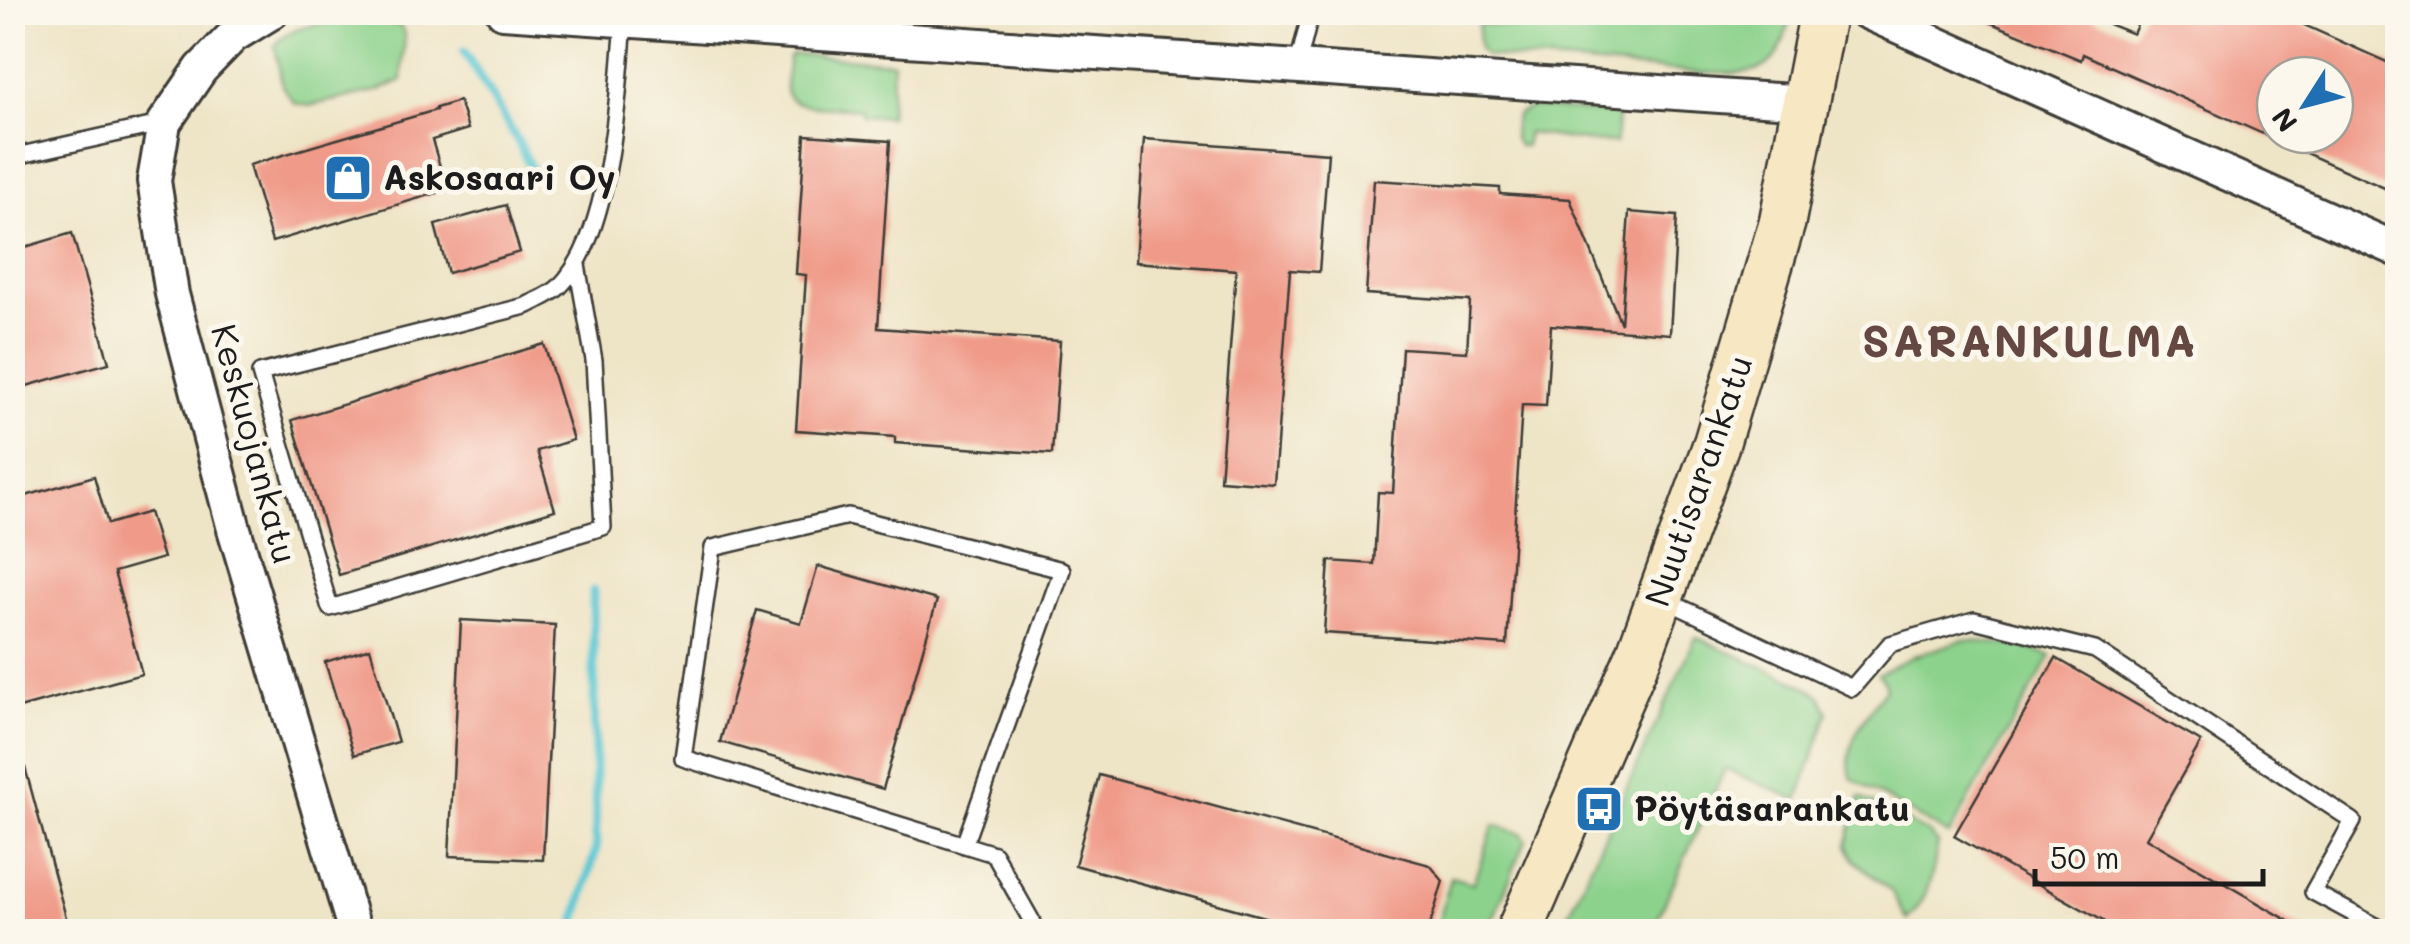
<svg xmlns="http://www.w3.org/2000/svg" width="2410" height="944" font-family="Mali,sans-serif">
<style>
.green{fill:#8cd28c;stroke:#547754;stroke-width:2.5}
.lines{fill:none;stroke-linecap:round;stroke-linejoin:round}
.stream{stroke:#5ac6d2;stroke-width:9}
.building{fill:#f09b8a;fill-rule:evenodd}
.lane-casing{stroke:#3c3a36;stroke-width:20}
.street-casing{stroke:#3c3a36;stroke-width:38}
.secondary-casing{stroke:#3c3a36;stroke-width:50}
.lane{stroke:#fff;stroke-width:15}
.street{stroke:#fff;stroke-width:32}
.secondary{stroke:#f7e8c3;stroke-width:45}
.labels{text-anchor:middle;stroke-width:10;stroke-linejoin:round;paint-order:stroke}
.poi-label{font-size:35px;font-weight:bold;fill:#1c1c1c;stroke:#fbf7ec;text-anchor:start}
.street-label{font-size:35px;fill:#1c1c1c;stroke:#fbf7ec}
.district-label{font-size:45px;font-weight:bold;letter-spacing:2.5px;fill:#664842;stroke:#fbf7ec}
</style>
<rect width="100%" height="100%" fill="#fbf7ec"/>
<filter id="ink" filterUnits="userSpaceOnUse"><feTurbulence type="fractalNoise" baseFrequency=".01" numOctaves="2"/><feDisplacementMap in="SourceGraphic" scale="20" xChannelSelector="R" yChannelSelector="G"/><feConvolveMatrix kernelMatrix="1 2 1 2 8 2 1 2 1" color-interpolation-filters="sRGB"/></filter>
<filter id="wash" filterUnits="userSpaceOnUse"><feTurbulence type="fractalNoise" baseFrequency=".0048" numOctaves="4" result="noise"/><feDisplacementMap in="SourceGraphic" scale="40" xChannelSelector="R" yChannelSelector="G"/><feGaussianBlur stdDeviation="2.25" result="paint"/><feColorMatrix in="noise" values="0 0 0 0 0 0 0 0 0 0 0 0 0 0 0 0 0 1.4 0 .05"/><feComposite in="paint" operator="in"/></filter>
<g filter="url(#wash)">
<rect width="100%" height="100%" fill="#eee4c6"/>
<!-- green -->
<g class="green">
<path d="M1572,13V12L1790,13C1780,76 1759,74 1701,73L1485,56L1479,48L1478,24L1570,31Z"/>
<path d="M364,20L400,25L405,35L402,80L380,90L309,106L294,103L282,85L275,46C289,23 339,21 364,20Z"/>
<path d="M793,54L893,62L889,117L861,115L860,109C846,107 796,108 789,98C782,89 788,68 789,57Z"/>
<path d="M1532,107L1618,114L1615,143L1592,142L1528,133L1525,146H1519C1510,137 1513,126 1517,115Z"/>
<path d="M1696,637L1797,682L1820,695L1828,713L1798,800L1725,769L1652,931H1561Z"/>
<path d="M1963,640L2021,646L2051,656L1949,835L1852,779C1840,745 1868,714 1886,688L1883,679L1878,674L1914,656Z"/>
<path d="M1860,797L1929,834L1938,843C1934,870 1928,901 1907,920L1892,892L1854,860L1847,845Z"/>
<path d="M1494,825L1521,833L1526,840L1488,931H1436L1451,877L1473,883Z"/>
</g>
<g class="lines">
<!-- stream -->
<g class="stream">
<path d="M464,51L519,143L531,169"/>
<path d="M573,932L596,849L593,591"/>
</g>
</g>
<g id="blocks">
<!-- building -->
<g class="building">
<path d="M2079,12L2133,34L2143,12H2275L2398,67V194L2083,54L2081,60L1967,13ZM2275,75H2335V135H2275Z"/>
<path d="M459,101L468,129L432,140L447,190L272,242L249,165L436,110V108Z"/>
<path d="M805,135L890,141L878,328L1060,341L1052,454L895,443V437L796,430L806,275L796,274Z"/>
<path d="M1144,139L1328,153L1319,272L1290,270L1274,484L1220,480L1236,270L1135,262Z"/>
<path d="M1374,180L1500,188V194L1570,199L1621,324L1629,212L1677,216L1670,334L1551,325L1546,406L1522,405L1507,645L1324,633L1329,561L1374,564L1378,492L1393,493L1402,348L1467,352L1470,301L1366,294Z"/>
<path d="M506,205L520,252L448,273L435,225Z"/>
<path d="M72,233L109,363L12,390V251Z"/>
<path d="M544,344L573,440L537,451L555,510L339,575L292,420Z"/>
<path d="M94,476L108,524L149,512L163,558L114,572L142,674L12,710V500Z"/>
<path d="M818,566L937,600L883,789L720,742L757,610L801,623Z"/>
<path d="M461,620L555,625L543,860L449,856Z"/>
<path d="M370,648L398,742L354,755L325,662Z"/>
<path d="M2056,658L2201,742L2146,838L2308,932H2097L2103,921L1954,836Z"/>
<path d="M20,749L70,932H12V750Z"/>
<path d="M1099,775L1430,865L1443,881L1428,932H1319L1075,865Z"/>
</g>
</g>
</g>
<g filter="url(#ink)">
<use href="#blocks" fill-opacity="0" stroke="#3c3a36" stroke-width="2.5"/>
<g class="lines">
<!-- lane casing -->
<g class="lane-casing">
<g id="lane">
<path d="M1297,68L1311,12"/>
<path d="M12,157L164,123"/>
<path d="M577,265L594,360L603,527L330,608L260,373L526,306C537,300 551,295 559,287C612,235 618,92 624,21"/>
<path d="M1663,599L1852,688L1890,644L1974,620L2095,650L2353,821L2313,892L2387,932"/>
<path d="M964,845L1062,570L848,516L713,548L683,758L994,854L1038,932"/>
</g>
</g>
<!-- street casing -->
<g class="street-casing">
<g id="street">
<path d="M272,12L233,36L201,69L164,123L154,181L172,294L234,529L355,932"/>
<path d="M503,12L1805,102"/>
<path d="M1866,12L2398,250"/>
</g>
</g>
<!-- secondary casing -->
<g class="secondary-casing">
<path id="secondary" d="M1519,932L1639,655L1717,442L1782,223L1823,12"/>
</g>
<!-- lane -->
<use href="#lane" class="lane"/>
<!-- street -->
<use href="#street" class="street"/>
<!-- secondary -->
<use href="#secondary" class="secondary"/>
</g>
</g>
<!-- icons -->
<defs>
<g id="shop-square" transform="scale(2.5)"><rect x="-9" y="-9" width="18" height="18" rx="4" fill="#1f6fb2" stroke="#fbf7ec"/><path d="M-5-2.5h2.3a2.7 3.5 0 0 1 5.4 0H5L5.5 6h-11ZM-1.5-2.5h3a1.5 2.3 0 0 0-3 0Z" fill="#fff"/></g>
<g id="bus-square" transform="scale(2.5)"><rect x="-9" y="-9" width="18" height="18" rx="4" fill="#1f6fb2" stroke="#fbf7ec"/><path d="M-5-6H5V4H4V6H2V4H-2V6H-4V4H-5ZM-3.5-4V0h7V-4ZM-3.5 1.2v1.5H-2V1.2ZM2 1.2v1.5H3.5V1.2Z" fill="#fff"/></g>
</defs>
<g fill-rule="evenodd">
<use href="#shop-square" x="348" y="178"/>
<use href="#bus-square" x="1599" y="809"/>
</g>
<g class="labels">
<!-- poi labels -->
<g class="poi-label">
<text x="383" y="190">Askosaari Oy</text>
<text x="1634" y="821">Pöytäsarankatu</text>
</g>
<!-- street labels -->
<g class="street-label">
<text transform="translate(254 444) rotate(75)" y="12">Keskuojankatu</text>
<text transform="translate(1699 481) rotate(-71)" y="12">Nuutisarankatu</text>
</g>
<!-- district labels -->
<g class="district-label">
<text x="2030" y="357">SARANKULMA</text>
</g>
</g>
<!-- margin -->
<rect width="2410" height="944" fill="none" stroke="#fbf7ec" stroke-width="50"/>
<!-- north arrow -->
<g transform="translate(2305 105) rotate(234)"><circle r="48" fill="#fbf7ec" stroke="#a29f99" stroke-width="2.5"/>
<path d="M0-8L18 38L0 25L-18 38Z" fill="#1f6fb2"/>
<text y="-15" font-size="28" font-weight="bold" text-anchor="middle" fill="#1c1c1c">N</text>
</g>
<!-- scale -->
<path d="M2035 869v15h228v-15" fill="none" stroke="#1c1c1c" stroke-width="5"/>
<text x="2050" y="869" font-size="30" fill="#1c1c1c" stroke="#fbf7ec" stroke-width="8" paint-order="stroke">50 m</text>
</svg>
